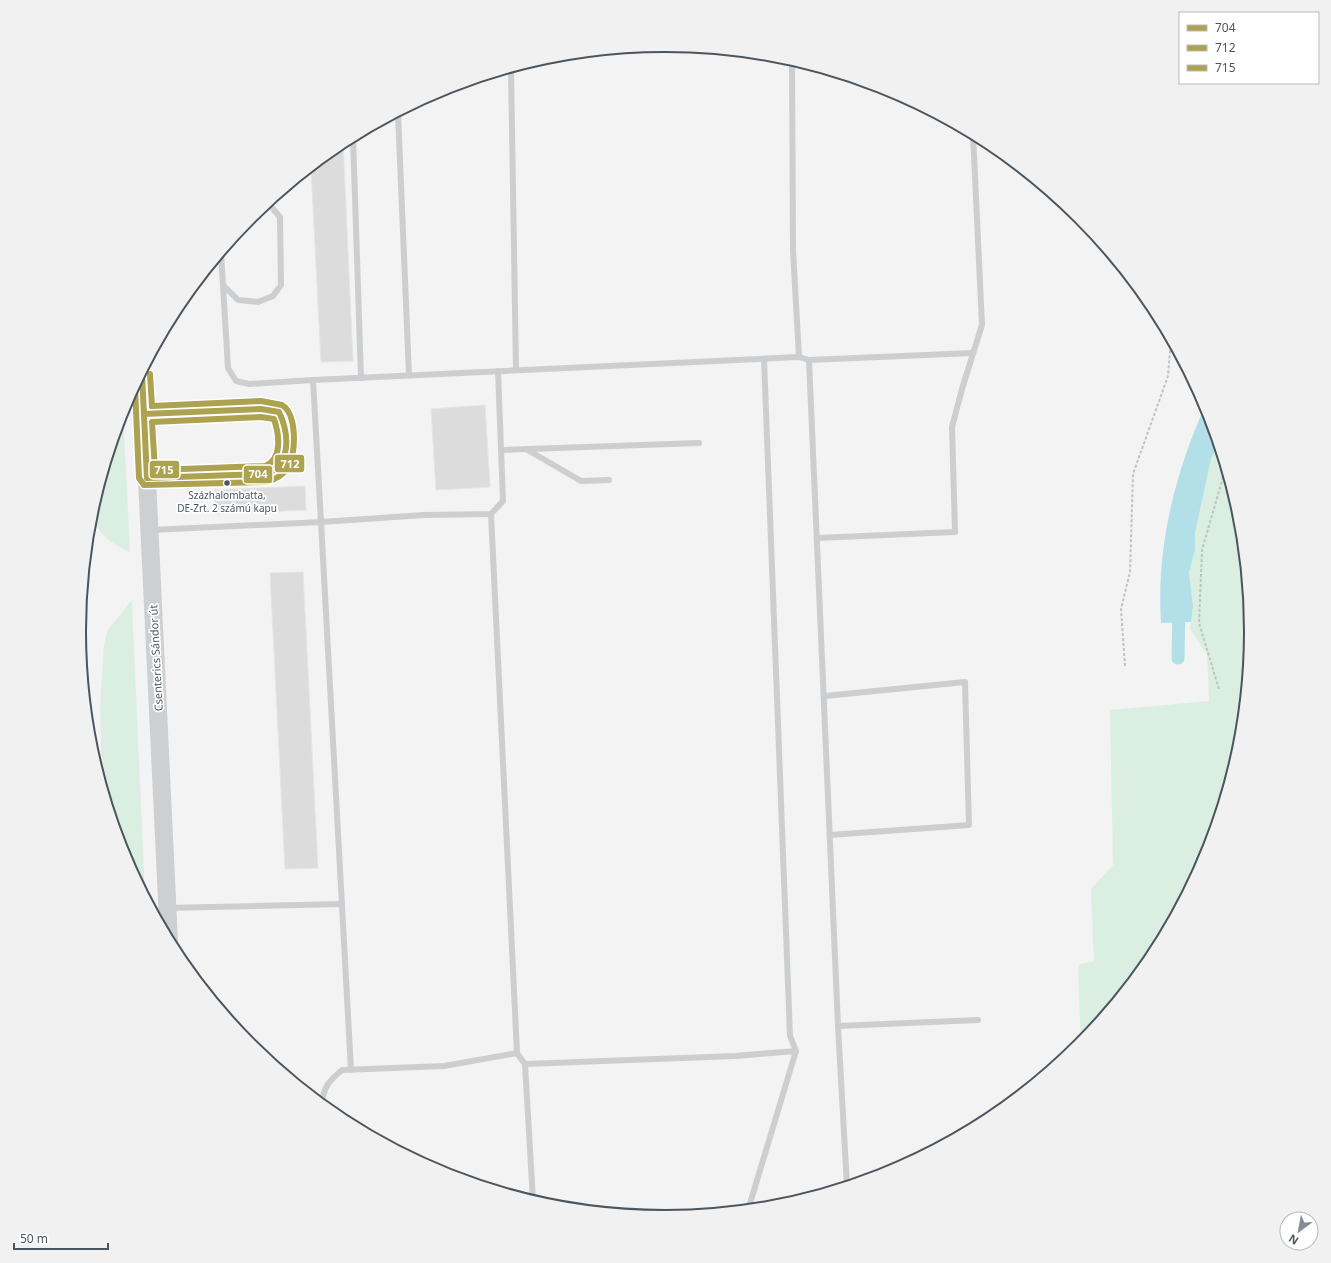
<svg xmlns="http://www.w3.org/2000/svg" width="1331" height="1263" font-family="'Noto Sans',sans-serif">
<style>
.green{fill:#daefe1}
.water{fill:#b3dfe8}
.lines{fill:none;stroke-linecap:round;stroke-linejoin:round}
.canal{stroke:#b3dfe8;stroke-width:13}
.building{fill:#dcdcdd;stroke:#e4e5e5}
.path{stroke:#bcc5c2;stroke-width:2;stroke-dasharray:3 2;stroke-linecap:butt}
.lane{stroke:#ccced0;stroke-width:6}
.secondary{stroke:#cdcfd1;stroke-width:18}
.bus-1-casing{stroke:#fff;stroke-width:9}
.bus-2-casing{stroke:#fff;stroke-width:9}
.bus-3-casing{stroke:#fff;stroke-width:9}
.bus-1{stroke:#aca24f;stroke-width:6}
.bus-2{stroke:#aca24f;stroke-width:6}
.bus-3{stroke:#aca24f;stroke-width:6}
.bus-dot{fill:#4b555d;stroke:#fff;stroke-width:1.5}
.labels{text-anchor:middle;stroke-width:3.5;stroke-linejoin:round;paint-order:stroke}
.bus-label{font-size:10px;fill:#4b555d;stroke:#fff}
.street-label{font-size:11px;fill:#4b555d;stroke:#fff}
.rim{fill:none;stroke:#4b555d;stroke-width:2}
.line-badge{stroke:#fff;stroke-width:1.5}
.badge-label{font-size:11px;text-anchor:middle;font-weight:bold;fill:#fff}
</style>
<rect width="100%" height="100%" fill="#f3f3f3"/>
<!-- green -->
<g class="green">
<path d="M123,410L130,552C113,545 96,533 91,514Z"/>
<path d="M1218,442L1241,517L1252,632L1241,746L1207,856L1153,958L1081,1046L1078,965L1094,961L1091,889L1113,865L1110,710L1209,701L1207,655L1190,629L1193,606L1189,572L1195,550V533L1211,459Z"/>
<path d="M132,600L133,627L145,896L124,856L102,780L100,709L104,644L108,630Z"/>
</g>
<!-- water -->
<path class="water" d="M1206,404L1218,442L1211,459L1195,533V550L1189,572L1193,606L1191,622L1161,623C1156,548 1175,472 1206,404Z"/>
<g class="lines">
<!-- canal -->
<path class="canal" d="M1178,658L1179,606"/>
</g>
<!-- building -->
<g class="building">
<path d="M343,142L353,361L321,362L311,168Z"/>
<path d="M485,405L490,487L436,490L431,409Z"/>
<path d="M305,486L306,510L215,514L214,490Z"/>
<path d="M303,572L318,868L285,869L270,573Z"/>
</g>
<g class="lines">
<!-- path -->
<g class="path">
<path d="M1125,666L1121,609L1130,572L1133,474L1168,376L1171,339"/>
<path d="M1219,689L1199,623L1202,550L1226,467"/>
</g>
<!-- lane -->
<g class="lane">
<path d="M792,60L793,250L799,357"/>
<path d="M511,69L516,370"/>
<path d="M398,113L409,375"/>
<path d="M353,137L361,378"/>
<path d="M221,253L228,368L236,381L249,384L313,380"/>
<path d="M223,285L238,300L258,302L273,296L281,285L280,217L268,203"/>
<path d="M498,371L503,501L491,514L424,515L321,522L313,380L799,357L809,360"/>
<path d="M145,414L261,409L279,412C287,426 291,456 277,469C275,471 269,473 266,474L149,478"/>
<path d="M526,449L581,481L609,480"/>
<path d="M501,450L699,443"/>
<path d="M491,514L517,1053L525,1064L533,1201"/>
<path d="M151,530L321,522L351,1070"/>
<path d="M817,538L955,532L952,427L962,389L982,325L973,134"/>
<path d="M825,696L965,682L969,825L830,835"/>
<path d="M168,908L342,904"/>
<path d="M838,1026L978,1020"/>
<path d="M525,1064L735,1056L796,1051L790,1036L764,359"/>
<path d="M322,1105C323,1087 329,1081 342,1070L444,1066L517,1053"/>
<path d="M847,1186L838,1026L809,360L972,353"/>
<path d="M748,1210L796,1051"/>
</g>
<!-- secondary -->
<path class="secondary" d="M142,374L169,942"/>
<!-- bus-1 casing -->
<g class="bus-1-casing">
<path id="bus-1" d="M142,374L147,478L266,474C292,465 289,433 279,412L261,409L144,414"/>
</g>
<!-- bus-2 casing -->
<g class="bus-2-casing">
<path id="bus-2" d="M135,387L139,478L144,485L267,482C276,479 282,476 287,469C297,455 297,414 282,405L261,401L152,406"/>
</g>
<!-- bus-3 casing -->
<g class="bus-3-casing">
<g id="bus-3">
<path d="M150,374L152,406"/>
<path d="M261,417L274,419C279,434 283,459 265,466L155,470L152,422Z"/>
</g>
</g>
<!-- bus-1 -->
<use href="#bus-1" class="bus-1"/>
<!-- bus-2 -->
<use href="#bus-2" class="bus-2"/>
<!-- bus-3 -->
<use href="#bus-3" class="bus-3"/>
</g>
<!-- markers -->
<circle class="bus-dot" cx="227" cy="483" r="3.5"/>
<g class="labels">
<!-- bus labels -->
<g class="bus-label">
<text x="227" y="499">Százhalombatta,<tspan x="227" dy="13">DE-Zrt. 2 számú kapu</tspan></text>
</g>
<!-- street labels -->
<g class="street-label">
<text transform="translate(156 658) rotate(-93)" y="4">Csenterics Sándor út</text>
</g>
</g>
<!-- crop -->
<path d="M0 0H1331V1263H0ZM86 631a579 579 0 1 1 1158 0a579 579 0 1 1-1158 0Z" fill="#f1f1f2" fill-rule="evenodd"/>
<path class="rim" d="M86 631a579 579 0 1 1 1158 0a579 579 0 1 1-1158 0Z"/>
<g class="line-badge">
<rect x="274" y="454" width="31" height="19" rx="4" fill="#aca24f"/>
<rect x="149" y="460" width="31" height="19" rx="4" fill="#aca24f"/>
<rect x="243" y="465" width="30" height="19" rx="4" fill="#aca24f"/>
</g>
<g class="badge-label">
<text x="290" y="468">712</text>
<text x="164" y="474">715</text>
<text x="258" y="478">704</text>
</g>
<!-- legend -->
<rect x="1179" y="12" width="140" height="72" fill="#ffffff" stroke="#b7bbbe"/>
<rect x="1187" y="25" width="20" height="6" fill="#aca24f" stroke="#b7bbbe"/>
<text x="1215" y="32" font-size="12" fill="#4b555d">704</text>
<rect x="1187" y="45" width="20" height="6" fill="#aca24f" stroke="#b7bbbe"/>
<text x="1215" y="52" font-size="12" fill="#4b555d">712</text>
<rect x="1187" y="65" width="20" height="6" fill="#aca24f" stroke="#b7bbbe"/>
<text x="1215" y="72" font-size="12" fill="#4b555d">715</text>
<!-- north arrow -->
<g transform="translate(1299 1231) rotate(212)"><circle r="19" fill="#ffffff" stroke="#b7bbbe"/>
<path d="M0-3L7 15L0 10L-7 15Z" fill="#868c92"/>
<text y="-6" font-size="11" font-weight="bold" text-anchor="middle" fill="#4b555d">N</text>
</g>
<!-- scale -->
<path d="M14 1243v6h94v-6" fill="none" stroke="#4b555d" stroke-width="2"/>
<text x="20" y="1243" font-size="12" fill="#4b555d" stroke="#ffffff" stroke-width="3" paint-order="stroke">50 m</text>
</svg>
